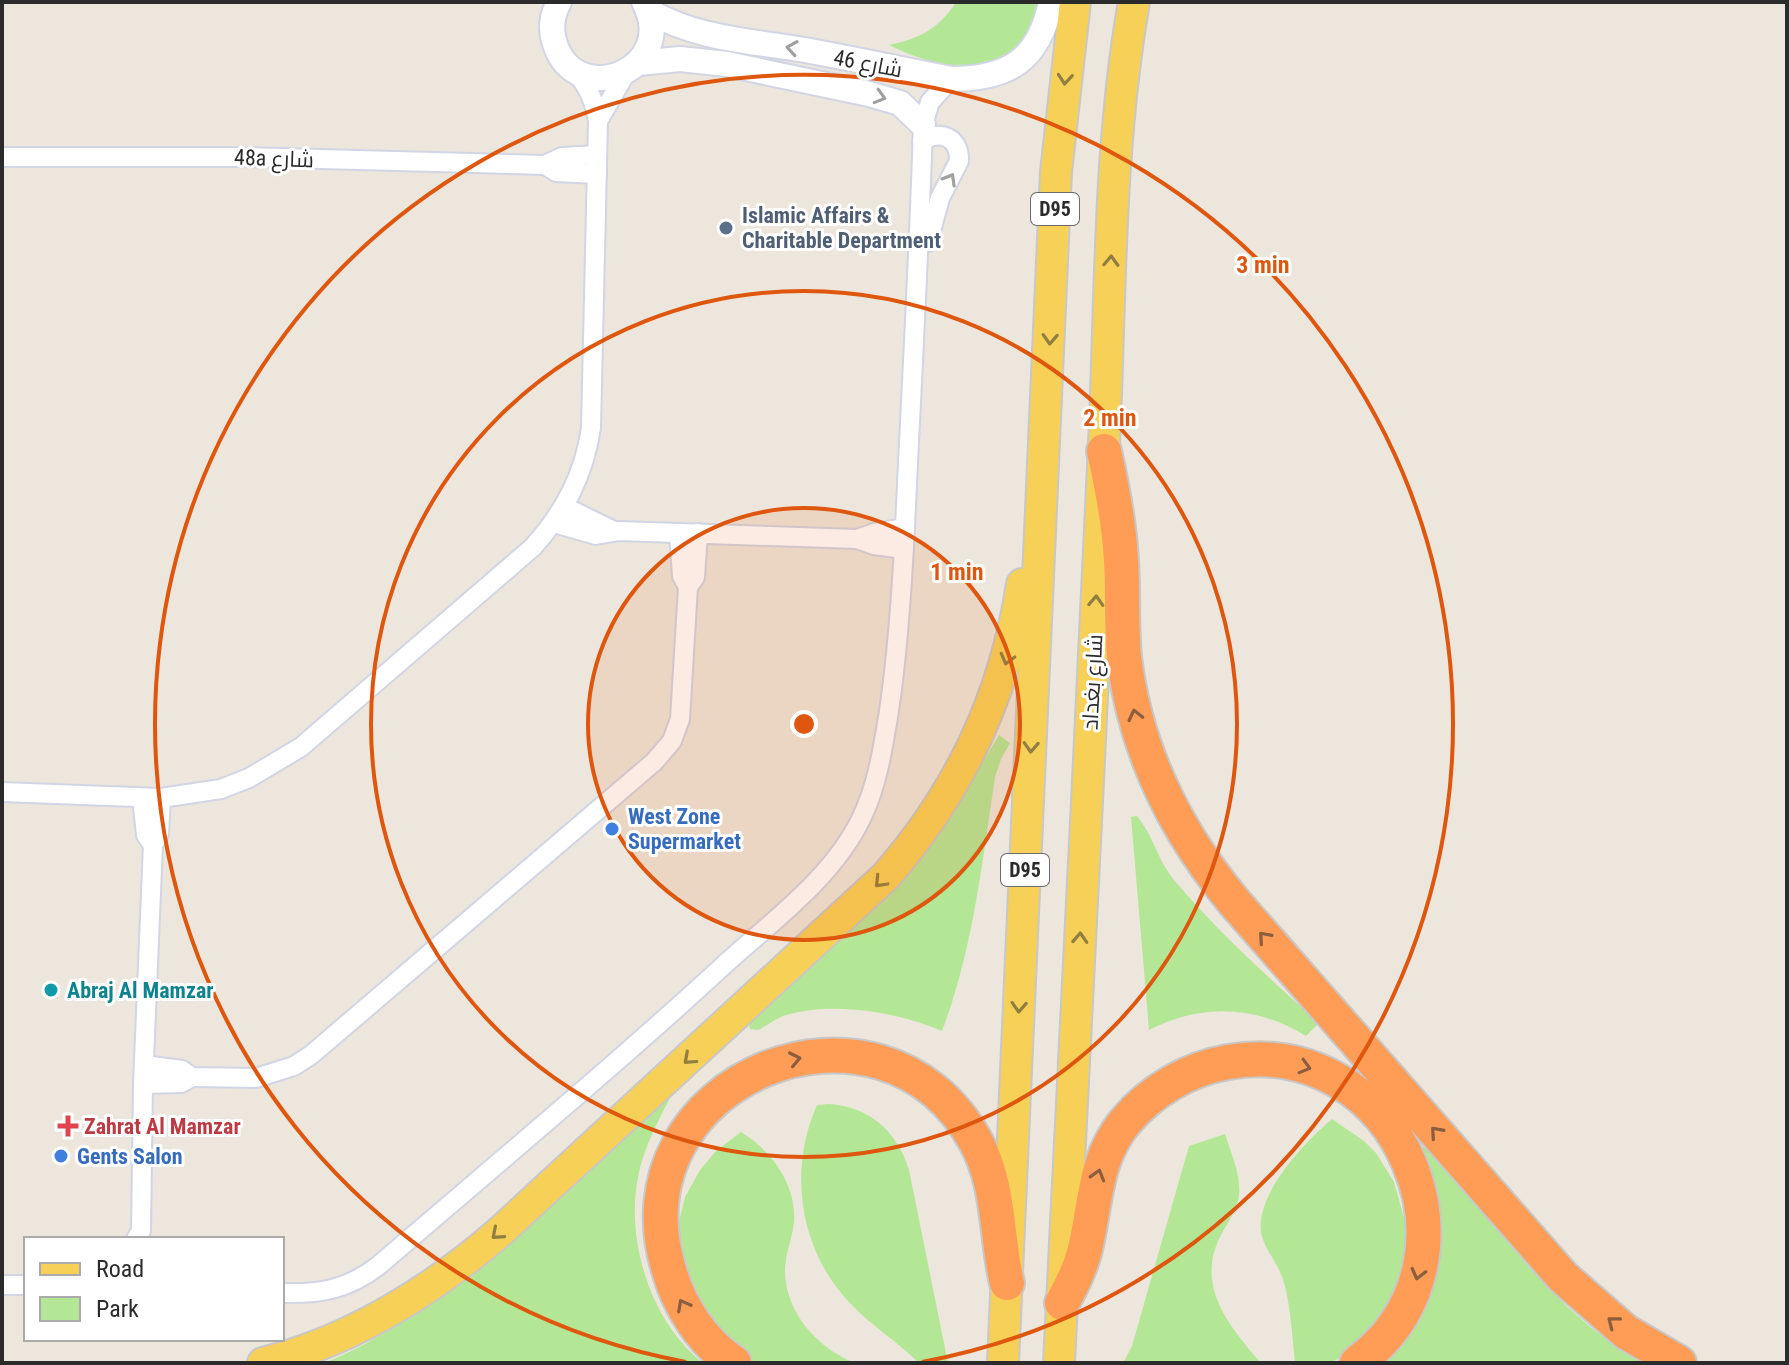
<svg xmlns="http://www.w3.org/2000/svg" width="1789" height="1365" font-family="'Roboto Condensed',Cairo,sans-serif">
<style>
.green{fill:#b3e796}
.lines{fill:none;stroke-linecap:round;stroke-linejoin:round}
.minor-casing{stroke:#d1d5e4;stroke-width:22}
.tertiary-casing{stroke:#d1d5e4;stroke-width:28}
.primary-casing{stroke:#c8c8c8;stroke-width:34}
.motorway-casing{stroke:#c8c8c8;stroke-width:38}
.minor{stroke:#fff;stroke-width:18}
.tertiary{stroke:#fff;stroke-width:24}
.primary{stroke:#f7d057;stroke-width:30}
.motorway{stroke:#ff9c56;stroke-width:34}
.oneway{stroke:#a0a0a0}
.oneway2{stroke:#917e41}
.oneway3{stroke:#8a5e3e}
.ring{fill:none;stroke:#df570e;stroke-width:4}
.service-dot{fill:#5c6f8a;stroke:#fff;stroke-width:3}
.shop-dot{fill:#3f7fe0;stroke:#fff;stroke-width:3}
.culture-dot{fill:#0f9aa8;stroke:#fff;stroke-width:3}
.health-dot{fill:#e0444e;stroke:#fff;stroke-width:3}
.labels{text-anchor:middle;stroke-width:6;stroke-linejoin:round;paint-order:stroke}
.shield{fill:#fff;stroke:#6b6b6b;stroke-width:2}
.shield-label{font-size:20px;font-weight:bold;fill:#2b2b2b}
.street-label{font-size:22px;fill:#2b2b2b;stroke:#fff}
.service-label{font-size:22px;font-weight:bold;fill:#4e5e75;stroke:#fff;text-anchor:start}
.shop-label{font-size:22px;font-weight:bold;fill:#366cbe;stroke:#fff;text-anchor:start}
.culture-label{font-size:22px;font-weight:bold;fill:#0d838f;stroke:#fff;text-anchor:start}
.health-label{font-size:22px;font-weight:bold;fill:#be3a42;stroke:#fff;text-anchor:start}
.centre{fill:#df570e;stroke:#fff;stroke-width:4}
.ring-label{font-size:24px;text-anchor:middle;font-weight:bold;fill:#df570e;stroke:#fff;stroke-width:6;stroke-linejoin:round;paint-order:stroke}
</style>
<rect width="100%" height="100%" fill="#ede6dc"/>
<!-- green -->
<g class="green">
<path d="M956,2H1039C1037,11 1035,24 1031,32C1001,83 932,67 889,45C919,39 940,28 956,2Z"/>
<path d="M999,735L1010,743L1001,759L995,777C982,863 973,950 942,1031C898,1012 834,1001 786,1015C776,1018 768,1025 758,1030L750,1029L748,1021L968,786Z"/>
<path d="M1137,816C1153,835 1158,861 1174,880C1218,932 1269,978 1319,1023L1306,1036C1255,1005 1202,1003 1149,1030L1131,817Z"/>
<path d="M665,1095L670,1098C657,1123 645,1146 639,1172C624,1238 650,1321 703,1363H325C460,1305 561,1195 665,1095Z"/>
<path d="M829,1104C870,1107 897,1131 909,1170L948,1363H919C897,1341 870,1325 849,1302C799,1249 788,1170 817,1105Z"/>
<path d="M1332,1119L1364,1141L1376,1153L1394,1182L1406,1225L1405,1263L1387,1310L1344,1355L1331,1363H1295C1292,1337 1291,1308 1284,1283C1280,1265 1264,1250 1261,1232C1256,1193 1305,1142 1332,1119Z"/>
<path d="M741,1132C772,1151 797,1185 794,1223C792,1239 785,1254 785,1271C785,1312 818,1349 855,1363H754L742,1355L690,1293L677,1229L685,1197L700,1170L716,1151Z"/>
<path d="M1225,1134C1231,1153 1241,1175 1239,1195C1237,1213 1225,1225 1218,1241C1197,1289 1231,1328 1261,1363H1123L1132,1346L1189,1146Z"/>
<path d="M1427,1144C1492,1221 1553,1312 1642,1363H1379L1428,1171L1421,1149Z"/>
</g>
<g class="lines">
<!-- minor casing -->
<g class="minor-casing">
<g id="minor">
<path d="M598,121L626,73"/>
<path d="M922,141C941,129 960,138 959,161L940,198L928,242"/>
<path d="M2,157H240L545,165L556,172L597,174"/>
<path d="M545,165L562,157L597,155"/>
<path d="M565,507L614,531"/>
<path d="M554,523L596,535L619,531L857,539L874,533L905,528"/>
<path d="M679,533L682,576L688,587"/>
<path d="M857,539L874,545L904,549"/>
<path d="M2,792L161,798L221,789L249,778L301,747L533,547C565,511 584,475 591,428L598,121C594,100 588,86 574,70"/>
<path d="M142,798L146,835L153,845"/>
<path d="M144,1065L182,1070L192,1077L256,1078L294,1066L311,1055L654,762L672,741L680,719L688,587L695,577L698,533"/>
<path d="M143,1084L181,1083L192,1077"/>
<path d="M136,1239L141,1231L143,1084L153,845L159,834L161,798"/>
<path d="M2,1285H26"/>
<path d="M282,1293C319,1294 347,1290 378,1266C493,1167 611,1069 723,966C772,921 833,878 862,817C878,783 883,747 889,711C898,650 902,589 905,527C911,393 919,259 923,125L930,102L951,79"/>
</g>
</g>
<!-- tertiary casing -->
<g class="tertiary-casing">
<g id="tertiary">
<path d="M559,2C552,15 550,30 555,44C577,111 680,69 644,2"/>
<path d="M649,11C696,39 752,41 805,50C853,59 902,69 951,79C1009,79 1039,60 1051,2"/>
<path d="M638,63L680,59L727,64L869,94L900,103L923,125"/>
</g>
</g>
<!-- primary casing -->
<g class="primary-casing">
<g id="primary">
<path d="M263,1363C354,1340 432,1291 502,1230L886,876C960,791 1005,696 1022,584"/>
<path d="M1003,1363L1056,172L1075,2"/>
<path d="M1059,1363C1076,1064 1088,765 1103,466C1111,312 1107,155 1134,2"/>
</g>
</g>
<!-- motorway casing -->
<g class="motorway-casing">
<g id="motorway">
<path d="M1104,451C1112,487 1119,523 1121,560C1123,592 1121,625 1124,657C1135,751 1175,831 1235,903L1563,1277L1626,1332L1679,1363"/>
<path d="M1062,1303C1071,1287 1079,1271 1084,1253C1096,1206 1093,1161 1125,1122C1151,1091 1188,1069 1228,1062C1400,1032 1496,1261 1357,1363"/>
<path d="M734,1363C702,1342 679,1306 669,1270C610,1078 882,969 976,1142C1000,1185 996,1236 1007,1283"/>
</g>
</g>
<!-- minor -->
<use href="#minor" class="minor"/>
<!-- tertiary -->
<use href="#tertiary" class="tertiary"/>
<!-- primary -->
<use href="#primary" class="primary"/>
<!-- motorway -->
<use href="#motorway" class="motorway"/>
</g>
<!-- one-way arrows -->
<defs><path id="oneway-chevron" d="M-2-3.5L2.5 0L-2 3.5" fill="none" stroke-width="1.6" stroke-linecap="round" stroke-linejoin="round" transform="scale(2)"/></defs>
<g class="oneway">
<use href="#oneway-chevron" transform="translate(792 48) rotate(-171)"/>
<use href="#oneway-chevron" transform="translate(880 97) rotate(16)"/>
<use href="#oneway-chevron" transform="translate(950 179) rotate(-60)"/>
</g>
<g class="oneway2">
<use href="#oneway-chevron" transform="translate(1065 79) rotate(95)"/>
<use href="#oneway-chevron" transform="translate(1111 261) rotate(-88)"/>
<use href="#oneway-chevron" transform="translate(1050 339) rotate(93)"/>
<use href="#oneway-chevron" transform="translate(1096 601) rotate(-87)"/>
<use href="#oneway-chevron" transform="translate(1007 659) rotate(105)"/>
<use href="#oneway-chevron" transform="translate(1031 747) rotate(93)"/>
<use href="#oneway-chevron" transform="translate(880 882) rotate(134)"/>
<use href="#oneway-chevron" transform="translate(1080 938) rotate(-87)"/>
<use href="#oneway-chevron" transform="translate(1019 1007) rotate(93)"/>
<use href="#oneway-chevron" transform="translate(689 1059) rotate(138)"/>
<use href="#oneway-chevron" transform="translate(497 1234) rotate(139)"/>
</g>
<g class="oneway3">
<use href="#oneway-chevron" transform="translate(1135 715) rotate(-103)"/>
<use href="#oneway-chevron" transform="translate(1264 937) rotate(-131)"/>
<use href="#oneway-chevron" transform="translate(795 1059) rotate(-12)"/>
<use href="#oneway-chevron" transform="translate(1305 1067) rotate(16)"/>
<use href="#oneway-chevron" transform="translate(1436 1132) rotate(-131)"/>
<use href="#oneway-chevron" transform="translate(1098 1175) rotate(-74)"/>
<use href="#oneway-chevron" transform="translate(1418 1274) rotate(104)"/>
<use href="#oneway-chevron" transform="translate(683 1305) rotate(-118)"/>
<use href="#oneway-chevron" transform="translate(1613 1322) rotate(-142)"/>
</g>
<!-- distance rings -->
<circle cx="804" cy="724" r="216" fill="#df570e" fill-opacity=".12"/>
<g class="ring">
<circle cx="804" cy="724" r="216"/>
<circle cx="804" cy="724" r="433"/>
<path d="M686 1362A649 649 0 1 1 922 1362"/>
</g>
<!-- markers -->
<circle class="service-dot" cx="726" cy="228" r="8"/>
<g class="shop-dot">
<circle cx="612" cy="829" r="8"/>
<circle cx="61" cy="1156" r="8"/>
</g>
<circle class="culture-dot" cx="51" cy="990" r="8"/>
<path class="health-dot" d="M64 1114h8v8h8v8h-8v8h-8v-8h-8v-8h8z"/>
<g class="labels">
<!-- shield labels -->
<g class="shield">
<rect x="1031" y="193" width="48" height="32" rx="6"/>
<rect x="1001" y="854" width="48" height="32" rx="6"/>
</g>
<g class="shield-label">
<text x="1055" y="216">D95</text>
<text x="1025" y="877">D95</text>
</g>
<!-- street labels -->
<g class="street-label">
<text transform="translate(868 63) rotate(11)" y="8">شارع 46</text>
<text transform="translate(274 158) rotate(2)" y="8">48a شارع</text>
<text transform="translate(1092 682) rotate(-87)" y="8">شارع بغداد</text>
</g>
<!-- service labels -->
<g class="service-label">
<text x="742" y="223">Islamic Affairs &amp;<tspan x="742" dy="25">Charitable Department</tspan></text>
</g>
<!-- shop labels -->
<g class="shop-label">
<text x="628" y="824">West Zone<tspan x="628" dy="25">Supermarket</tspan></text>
<text x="77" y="1164">Gents Salon</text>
</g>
<!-- culture labels -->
<g class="culture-label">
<text x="67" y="998">Abraj Al Mamzar</text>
</g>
<!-- health labels -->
<g class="health-label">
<text x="84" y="1134">Zahrat Al Mamzar</text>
</g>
</g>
<circle cx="804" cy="724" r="12" class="centre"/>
<g class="ring-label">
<text x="1263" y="273">3 min</text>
<text x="1110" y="426">2 min</text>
<text x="957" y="580">1 min</text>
</g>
<!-- border -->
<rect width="1789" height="1365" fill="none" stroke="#2b2b2b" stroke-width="8"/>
<!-- legend -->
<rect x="24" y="1237" width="260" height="104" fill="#ffffff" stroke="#aaaaaa" stroke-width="2"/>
<rect x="40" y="1263" width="40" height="12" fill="#f7d057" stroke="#aaaaaa" stroke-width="2"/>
<text x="96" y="1277" font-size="24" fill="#2b2b2b">Road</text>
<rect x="40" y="1297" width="40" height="24" fill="#b3e796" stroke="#aaaaaa" stroke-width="2"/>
<text x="96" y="1317" font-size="24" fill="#2b2b2b">Park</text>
</svg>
